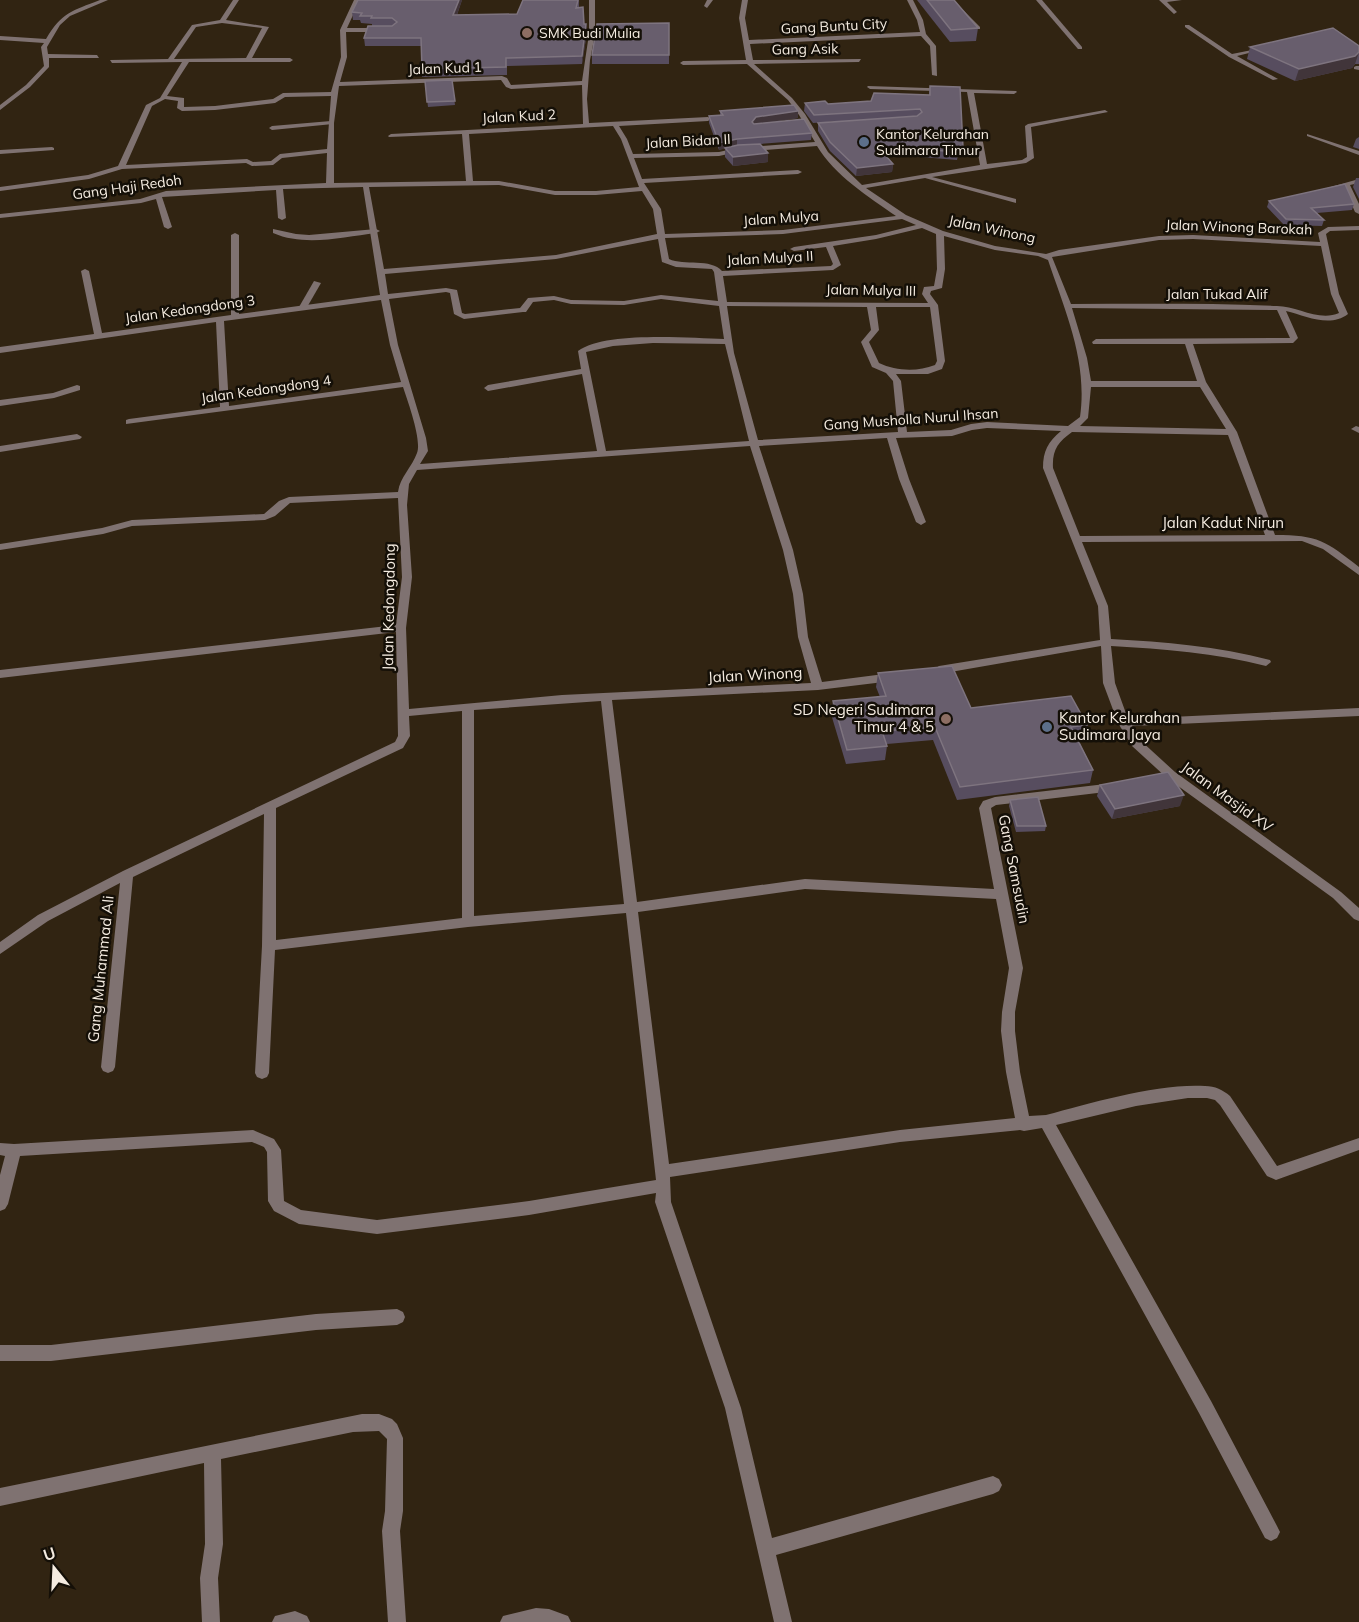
<svg xmlns="http://www.w3.org/2000/svg" width="1359" height="1622" font-family="Mulish,sans-serif">
<style>
.lines{fill:none;stroke-linecap:round;stroke-linejoin:round}
.lane{fill:#7f7271;fill-rule:evenodd}
.street{fill:#7f7271;fill-rule:evenodd}
.wall{fill:#574d5f}
.shaded-wall{fill:#41353a}
.building{fill:#685e6d;stroke:#7e747f;stroke-width:1.5}
.education-dot{fill:#8d6e63;stroke:#140f07;stroke-width:2}
.service-dot{fill:#5c6f8a;stroke:#140f07;stroke-width:2}
.labels{text-anchor:middle;stroke-width:5;stroke-linejoin:round;paint-order:stroke}
.far-street-label{font-size:14px;fill:#f5ece1;stroke:#140f07}
.far-poi-label{font-size:14px;fill:#f5ece1;stroke:#140f07;text-anchor:start}
.street-label{font-size:15px;fill:#f5ece1;stroke:#140f07}
.poi-label{font-size:15px;fill:#f5ece1;stroke:#140f07;text-anchor:end}
</style>
<rect width="100%" height="100%" fill="#312412"/>
<g class="lines">
<!-- lane -->
<g class="lane">
<path d="M707,0H713L707,8L704,6Z"/>
<path d="M947,0H953L980,27V29H976Z"/>
<path d="M1036,0H1042L1082,47V49H1078Z"/>
<path d="M1159,0H1182L1167,2L1177,12L1174,14Z"/>
<path d="M1185,25H1189L1232,54L1257,49V51L1237,56L1278,79L1273,80L1229,57L1185,27Z"/>
<path d="M331,121L334,123L333,124L272,130L269,128L272,126Z"/>
<path d="M273,229L296,234L309,235L376,229L380,231L376,233C343,237 305,247 273,233Z"/>
<path d="M314,281L321,283L306,309H300L299,307Z"/>
</g>
<!-- street -->
<g class="street">
<path d="M100,0H108L70,16L60,25L47,47L48,54L97,55L99,58H49V67L30,87L0,110V105L26,85L44,66L41,47L44,43L0,40V36L46,39C62,12 72,11 100,0Z"/>
<path d="M233,0H239L226,20L269,27L252,58H290L293,60L290,62H189L167,96L184,98V107L215,106L273,99L283,93L331,92L341,57L340,30L354,0H360L347,28H383L386,30L383,32H346L347,57L340,82L502,76L507,78L511,85L582,81L589,34V0H595V34L590,60L587,99L589,123L708,117L711,119L708,121L619,126L627,139L633,154L719,152L737,148L815,142L799,115L788,100L747,64L683,65L680,63L683,61L746,60L739,18L742,0H748L745,18L749,40L920,32L917,20L907,0H913L923,20L926,34L936,46L937,76L932,75L930,46L921,36L750,44L753,60L861,59L859,62L754,64L792,98L805,114L828,152L862,185L980,165L967,92L870,89L867,87L868,86L1016,91L1017,92L1014,94L974,93L987,164L1022,160L1027,157L1025,126L1028,124L1105,110L1108,112L1031,127L1034,158L1026,163L932,177L1016,199V203L925,178L866,188L906,215L943,231L995,246L1046,254L1059,250L1159,236L1193,235L1320,242L1318,233L1328,227L1359,226V230L1330,231L1326,234L1339,294L1348,314C1330,328 1306,316 1286,311L1298,338L1293,343L1193,344L1206,382L1237,432L1275,535C1318,535 1326,541 1359,567V575L1323,549L1302,541L1082,542L1108,606L1111,639C1165,642 1217,646 1270,660L1271,662L1266,666C1215,653 1164,649 1111,646L1115,683L1128,719L1359,708V716L1132,726L1140,740L1175,772L1341,892L1359,908V921L1354,919L1333,898L1167,778L1132,746L1118,723L1103,683L1101,646L939,674L934,670L939,666L1100,640L1098,606L1043,468C1043,451 1048,442 1061,431L987,428L972,430L952,436L896,438L909,479L926,522L921,525L916,522L899,479L887,438L759,446L793,550L803,594L808,637L822,682L892,673L897,677L892,681L818,690L612,700L637,902L805,879L994,889L979,808L983,801L995,797L1114,783L1118,784L1120,787L1114,791L996,805L991,808L1023,968L1015,1012V1031L1020,1072L1029,1116L1046,1115C1091,1103 1159,1083 1205,1086C1215,1086 1223,1090 1230,1096L1277,1166L1359,1138V1150L1276,1180L1267,1176L1220,1105L1215,1100L1207,1098H1188L1136,1106L1056,1125L1211,1401L1277,1526L1280,1532L1277,1538L1271,1541L1265,1538L1199,1413L1042,1128L1024,1131L1020,1130L900,1142L670,1177L671,1202L741,1408L772,1538L993,1476L999,1479L1002,1485L999,1491L993,1494L776,1555L792,1622H774L725,1408L655,1202L656,1193L529,1215L377,1234L299,1224L274,1211L268,1201L267,1152L264,1147L252,1142L20,1156L8,1204L5,1209L0,1211V1175L5,1156L0,1155V1143L14,1144L253,1130L274,1139L281,1150L284,1201L301,1210L377,1220L529,1201L656,1180L626,913L468,927L275,950L269,1073L267,1077L262,1079L257,1077L255,1073L262,946L264,814L133,877L115,1067L113,1071L108,1073L103,1071L101,1067L120,883L48,921L0,954V942L38,915L123,871L395,742L398,736L396,632L0,678V670L396,625L402,577L398,498L290,503L275,516L265,520L132,526L103,534L0,550V544L102,528L132,520L264,514L279,501L289,497L398,492C400,477 412,467 417,453C422,440 408,402 403,387L126,424V420L129,419L220,407L216,322L0,353V347L94,334L81,271L85,269L89,271L102,333L231,315V235L235,233L239,235V314L380,295L363,187L283,189L286,218L282,220L278,218L276,190L162,197L172,227L168,229L164,227L156,199L141,203L0,218V214L140,199L166,191L326,183L327,153L282,158L273,165L252,166L246,163L122,169L89,179L0,191V187L88,175L118,166L146,105L160,98L182,62L112,63L110,60L168,59L192,25L220,20ZM222,23L262,28L246,58L174,59L196,27ZM501,80L506,87L511,89L582,85L583,124L391,134L388,136L389,137L462,134L466,181L334,183V123L339,86ZM331,96L327,149L280,154L271,161L253,162L247,159L126,165L152,106L165,99L178,101L177,108L182,111L215,110L275,103L285,97ZM613,126L621,139L639,187L596,191H555L499,181H473L469,134ZM817,146C834,175 869,197 896,216L783,230L665,234L661,209L644,183L798,174L802,172L798,170L642,179L634,158L719,156L737,152ZM499,185L555,195H596L642,191L653,209L657,234L556,255L384,269L369,187ZM902,219L916,225L876,235L794,247L790,249L794,251L826,247L833,264L831,266L722,271C711,258 684,266 669,259L665,238L783,234ZM922,228L936,234L937,269L934,286L924,287L922,294L928,303L727,302L723,276L833,270L841,265L833,246L876,239ZM944,236L995,250L1038,256L1048,260C1065,311 1088,361 1080,417L1068,426L987,422L971,424L951,430L907,432L901,381L896,374H928L942,369L945,361L938,305L930,294L931,291L942,288L945,269ZM658,239L662,262L676,267L712,269L714,272L718,301L661,295L624,301L571,300L554,296L528,298L520,308L465,314L462,313L457,290L446,288L388,294L385,274L556,259ZM1193,239L1321,246L1331,294L1339,313C1319,322 1297,306 1277,306C1208,303 1139,304 1071,304L1052,257L1159,240ZM446,292L450,293L454,314L464,319L523,312H526L533,302L554,300L571,304L624,305L661,299L719,306L724,339C689,338 605,331 578,351L581,369L488,385L484,388L488,391L582,374L597,451L420,464L428,451L426,438L398,345L389,299ZM381,300L390,345L401,382L229,406L224,321ZM727,306L867,307L871,330L861,342L872,367L886,373L893,381L898,432L758,440L734,353ZM876,307H930L937,361L935,365C917,372 896,371 879,363L869,342L879,330ZM1072,308L1277,310L1290,338L1096,339L1092,342L1093,344H1185L1197,381H1091L1087,358ZM653,343L725,344L749,441L606,451L586,352L613,346ZM1091,387H1200L1226,429L1080,426L1088,418ZM1072,432L1228,435L1265,535L1080,536L1053,468C1052,450 1058,442 1072,432ZM750,446L783,550L793,594L798,637L811,683L562,695L409,709L406,628L412,577L407,505L409,484L417,470ZM601,701L624,904L474,916V710ZM462,711V918L276,940V808L403,748L410,736L409,716ZM805,889L996,899L1009,968L1002,1012L1001,1031L1006,1072L1015,1118L900,1130L669,1164L638,912Z"/>
<path d="M1356,66H1359V70L1354,69V67Z"/>
<path d="M1307,134L1359,151V155L1307,136Z"/>
<path d="M52,147L54,148V150L0,154V150Z"/>
<path d="M1359,179V183L1350,185L1359,204V214L1355,212L1344,187L1331,190L1327,188Z"/>
<path d="M77,385L80,386V390L54,398L0,406V400L53,393Z"/>
<path d="M1356,426L1359,427V433L1351,429Z"/>
<path d="M77,434L82,437L80,439L0,452V446Z"/>
<path d="M397,1309L403,1312L405,1317L403,1322L397,1325L316,1330L51,1361H0V1345H51L316,1314Z"/>
<path d="M362,1414H379L392,1419L397,1424L403,1438V1511L400,1531L406,1622H388L382,1531L385,1511L387,1439L379,1431L353,1432L221,1459L223,1544L218,1578L220,1622H202L200,1578L205,1544L204,1463L0,1506V1488Z"/>
<path d="M536,1608L549,1609L568,1616L571,1622H500L503,1616Z"/>
<path d="M295,1611L307,1616L310,1622H272L275,1616Z"/>
</g>
</g>
<!-- wall -->
<g class="wall">
<path d="M358,0H462L457,15L517,14L523,0H579V7L584,24H586L587,32L582,64L507,66V75L422,77L421,46H365L364,38L393,26H372V24L361,23L360,20H353L352,12Z"/>
<path d="M917,0H954L978,28L976,41L950,42Z"/>
<path d="M669,23V64H592V55Z"/>
<path d="M1359,46V64H1355L1352,68L1295,81L1247,59L1250,47Z"/>
<path d="M452,80L455,105L428,107L425,81Z"/>
<path d="M930,86L963,147L962,155H958L957,160L885,154L893,164L892,172L856,176L830,151L818,131V123L842,121L813,123L804,111L805,103L828,104L871,101L929,95Z"/>
<path d="M720,111H798V118L756,124L812,133L811,140L760,144L768,162L733,166L725,157V148L719,150L709,123V116L720,115Z"/>
<path d="M1359,137V149L1353,147L1356,139Z"/>
<path d="M1356,178H1359V199L1353,187Z"/>
<path d="M1269,201L1354,204L1352,210L1317,213L1324,220L1322,226L1284,225L1267,207Z"/>
<path d="M878,673L971,708L1087,725L1083,739H1078L1093,770L1090,783L957,800L933,740L887,744V746L885,760L846,764L831,714L833,701L880,697L876,687Z"/>
<path d="M1100,785L1180,806L1112,819L1097,796Z"/>
<path d="M1010,800L1046,826L1045,831L1016,832L1009,806Z"/>
</g>
<!-- shaded-wall -->
<g class="shaded-wall">
<path d="M459,0H462L454,23L453,15Z"/>
<path d="M586,24L587,32L582,64V56Z"/>
<path d="M1359,52L1355,64L1352,68L1295,81L1299,69Z"/>
<path d="M798,111V118L756,124L752,129V122L756,117Z"/>
<path d="M737,139V146L719,150V143Z"/>
<path d="M768,153V162L733,166V157Z"/>
<path d="M893,164L892,172L856,176L857,168Z"/>
<path d="M1184,795L1180,806L1112,819L1115,809Z"/>
</g>
<!-- building -->
<g class="building">
<path d="M358,0H459L453,15L517,14L523,0H578L576,8L583,7L584,24H586L582,56L506,58V67L422,69L421,38H364L368,26H392L397,22L392,18H371L372,16H360L362,13L352,12Z"/>
<path d="M927,0H954L978,28L951,30Z"/>
<path d="M669,23V55H592L597,24Z"/>
<path d="M1333,28L1359,46V52L1355,56L1299,69L1250,47Z"/>
<path d="M452,80L455,101L427,102L425,81Z"/>
<path d="M930,86L960,87L963,147H959L958,152L877,146L893,164L857,168L830,142L818,123L917,116L922,112L920,109L814,115L805,103L825,101L828,104L871,101L874,93L930,95Z"/>
<path d="M794,105L798,111L756,117L752,122L754,124L804,119L812,133L737,139L719,143L709,116L723,115L720,111Z"/>
<path d="M760,144L768,153L733,157L725,148L738,145Z"/>
<path d="M1345,184L1354,204L1311,208L1324,220L1286,219L1269,201Z"/>
<path d="M952,666L971,708L1071,696L1087,725L1071,727L1093,770L960,787L935,727L882,731L887,746L847,750L833,701L886,696L878,673Z"/>
<path d="M1168,772L1184,795L1115,809L1100,785Z"/>
<path d="M1038,797L1046,826H1017L1010,800Z"/>
</g>
<!-- markers -->
<g class="education-dot">
<circle cx="527" cy="33" r="6"/>
<circle cx="946" cy="719" r="6"/>
</g>
<g class="service-dot">
<circle cx="864" cy="142" r="6"/>
<circle cx="1047" cy="727" r="6"/>
</g>
<g class="labels">
<!-- far-street labels -->
<g class="far-street-label">
<text transform="translate(834 26) rotate(-3)" y="5">Gang Buntu City</text>
<text transform="translate(805 49) rotate(-1)" y="5">Gang Asik</text>
<text transform="translate(445 68) rotate(-2)" y="5">Jalan Kud 1</text>
<text transform="translate(519 116) rotate(-3)" y="5">Jalan Kud 2</text>
<text transform="translate(688 141) rotate(-3)" y="5">Jalan Bidan II</text>
<text transform="translate(127 187) rotate(-8)" y="5">Gang Haji Redoh</text>
<text transform="translate(781 218) rotate(-4)" y="5">Jalan Mulya</text>
<text transform="translate(1239 227) rotate(2)" y="5">Jalan Winong Barokah</text>
<text transform="translate(992 229) rotate(12)" y="5">Jalan Winong</text>
<text transform="translate(770 258) rotate(-3)" y="5">Jalan Mulya II</text>
<text transform="translate(871 290) rotate(1)" y="5">Jalan Mulya III</text>
<text x="1217" y="299">Jalan Tukad Alif</text>
<text transform="translate(190 309) rotate(-8)" y="5">Jalan Kedongdong 3</text>
<text transform="translate(266 389) rotate(-8)" y="5">Jalan Kedongdong 4</text>
<text transform="translate(911 419) rotate(-4)" y="5">Gang Musholla Nurul Ihsan</text>
</g>
<!-- far-poi labels -->
<g class="far-poi-label">
<text x="539" y="38">SMK Budi Mulia</text>
<text x="876" y="139">Kantor Kelurahan<tspan x="876" dy="16">Sudimara Timur</tspan></text>
</g>
<!-- street labels -->
<g class="street-label">
<text x="1223" y="528">Jalan Kadut Nirun</text>
<text transform="translate(389 607) rotate(-89)" y="5">Jalan Kedongdong</text>
<text transform="translate(755 675) rotate(-3)" y="5">Jalan Winong</text>
<text transform="translate(1227 797) rotate(36)" y="5">Jalan Masjid XV</text>
<text transform="translate(1014 869) rotate(79)" y="5">Gang Samsudin</text>
<text transform="translate(101 969) rotate(-84)" y="5">Gang Muhammad Ali</text>
</g>
<!-- poi labels -->
<g class="poi-label">
<text x="934" y="715">SD Negeri Sudimara<tspan x="934" dy="17">Timur 4 &amp; 5</tspan></text>
<text x="1059" y="723" text-anchor="start">Kantor Kelurahan<tspan x="1059" dy="17">Sudimara Jaya</tspan></text>
</g>
</g>
<!-- north arrow -->
<g transform="translate(54 1568) rotate(342)" stroke="#140f07" stroke-width="4.5" paint-order="stroke">
<path d="M0-4.5L10 22L0 15L-10 22Z" fill="#f5ece1"/>
<text y="-9" font-size="16" font-weight="bold" text-anchor="middle" fill="#f5ece1">U</text>
</g>
</svg>
